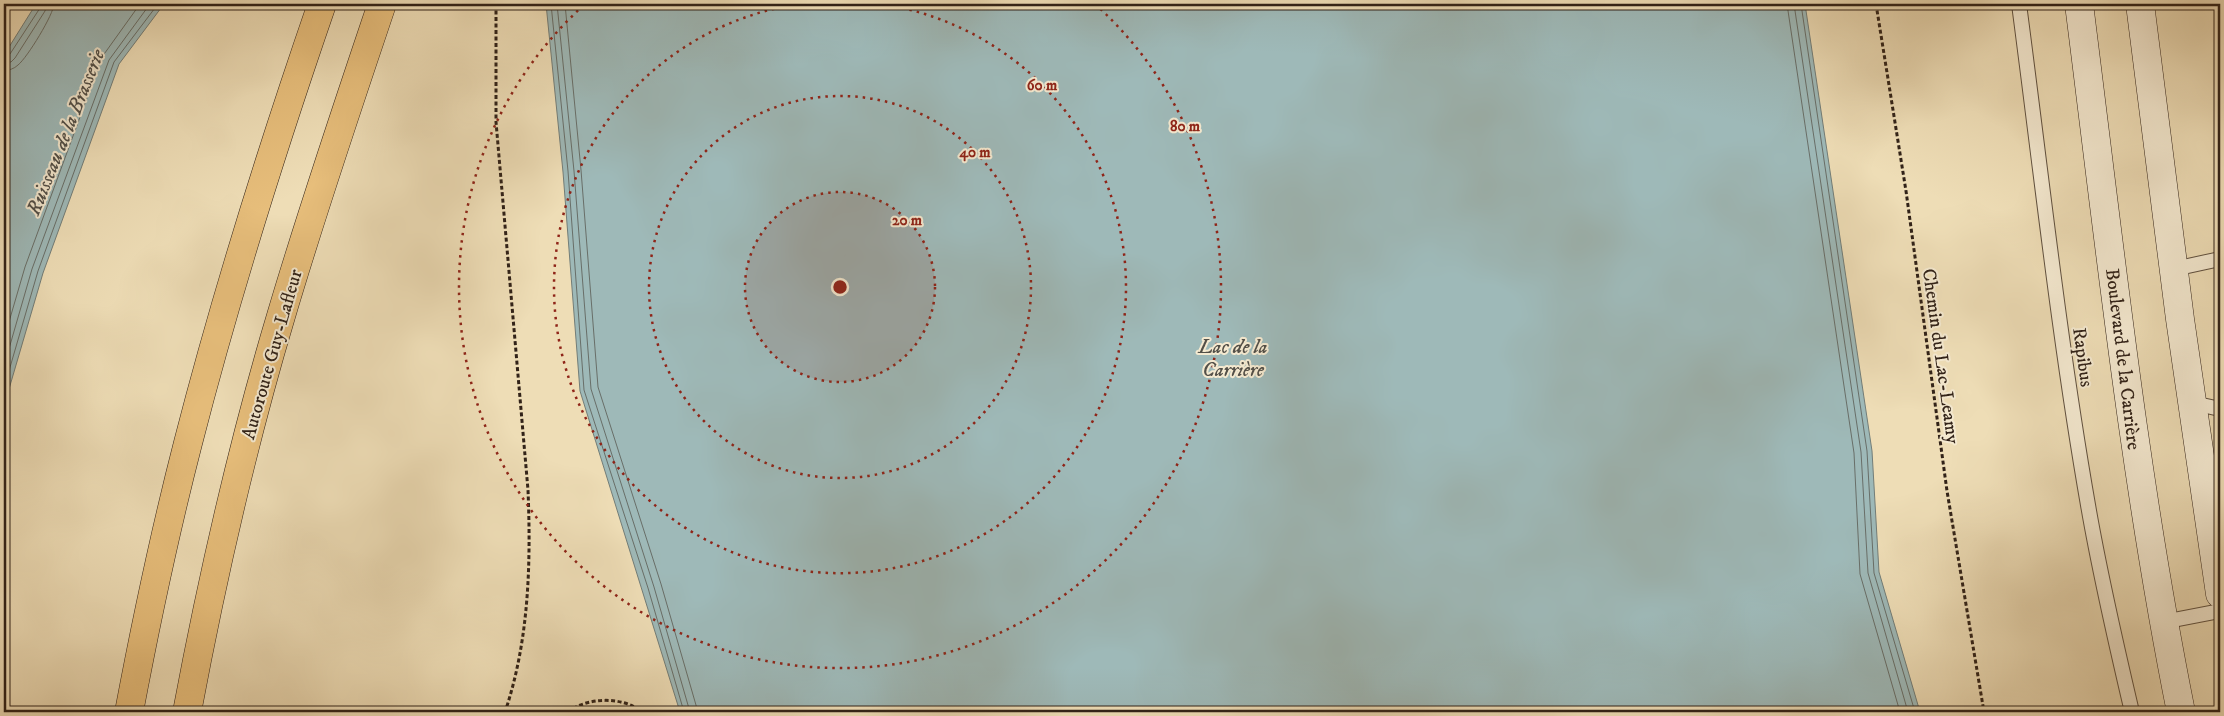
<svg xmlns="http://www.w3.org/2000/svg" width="2224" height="716" font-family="'IM FELL DW Pica',serif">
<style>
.water{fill:#9eb9b8;stroke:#727d78}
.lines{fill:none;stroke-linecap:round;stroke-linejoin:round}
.shore{stroke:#686e68;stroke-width:1}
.lane-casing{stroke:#605140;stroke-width:16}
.secondary-casing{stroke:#312218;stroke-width:29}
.highway-casing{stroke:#312218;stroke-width:29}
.path{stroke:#312218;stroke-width:3;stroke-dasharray:4 2.5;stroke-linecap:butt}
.lane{stroke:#f4e9d0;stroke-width:14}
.secondary{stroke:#f4e9d0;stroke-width:28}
.highway{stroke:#e7be7b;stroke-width:28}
.ring{fill:none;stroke:#8f2418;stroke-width:2.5;stroke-dasharray:2.5 5}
.labels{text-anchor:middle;stroke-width:4;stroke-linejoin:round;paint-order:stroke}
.street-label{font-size:19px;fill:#312218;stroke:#f4e9d0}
.water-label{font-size:20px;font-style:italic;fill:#524f48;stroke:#f4e9d0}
.centre{fill:#8f2418;stroke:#f4e9d0;stroke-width:2.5}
.ring-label{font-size:15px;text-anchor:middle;font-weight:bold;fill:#8f2418;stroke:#f4e9d0;stroke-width:4;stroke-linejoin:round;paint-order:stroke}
</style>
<rect width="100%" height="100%" fill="#eeddb6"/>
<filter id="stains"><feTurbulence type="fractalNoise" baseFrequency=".004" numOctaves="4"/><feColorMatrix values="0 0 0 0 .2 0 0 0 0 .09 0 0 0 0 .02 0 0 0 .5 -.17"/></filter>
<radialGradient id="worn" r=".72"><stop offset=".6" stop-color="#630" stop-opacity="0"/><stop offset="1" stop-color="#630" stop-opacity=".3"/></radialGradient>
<!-- water -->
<g class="water">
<path d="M36,4H164L119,64L43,273L4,406V55Z"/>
<path d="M546,4H1805L1872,451L1879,572L1920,712H680L580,391L563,172Z"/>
</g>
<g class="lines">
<!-- shore -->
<g class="shore">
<path d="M551,4L568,171L584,390L648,588L684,712"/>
<path d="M557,4L574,171L591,389L654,587L690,712"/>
<path d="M565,4L581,170L598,387L661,584L698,712"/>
<path d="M1787,4L1854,453L1860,574L1900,712"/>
<path d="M1794,4L1861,452L1868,573L1908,712"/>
<path d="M1801,4L1867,451L1874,573L1915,712"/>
<path d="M4,57L10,54L40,8V4"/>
<path d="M4,63L11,62L15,58L45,11L47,4"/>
<path d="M4,71C9,70 14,69 18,65C27,58 54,14 54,4"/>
<path d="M4,339L25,267L102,57L140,4"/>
<path d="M4,366L32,269L109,60L150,4"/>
<path d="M4,388L38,271L114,62L158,4"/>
</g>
<!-- lane casing -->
<g class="lane-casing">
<g id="lane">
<path d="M2019,4C2041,171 2059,339 2088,505C2100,575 2116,644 2132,712"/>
<path d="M2174,269L2220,259"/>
<path d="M2192,405H2202L2220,409"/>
<path d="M2163,622L2220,611"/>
</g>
</g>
<!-- secondary casing -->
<g class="secondary-casing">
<g id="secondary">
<path d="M2079,4C2109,240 2134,478 2181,712"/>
<path d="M2140,4L2180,319L2220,594"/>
</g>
</g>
<!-- highway casing -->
<g class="highway-casing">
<g id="highway">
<path d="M129,712C146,622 165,532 188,443C226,295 272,149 322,4"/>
<path d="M187,712C212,579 242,446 281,316C312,211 347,108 382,4"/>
</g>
</g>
<!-- path -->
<g class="path">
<path d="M496,4V122L528,490C531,564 529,641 505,712"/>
<path d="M1876,4L1906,191L1947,491L1984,712"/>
<path d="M568,712C587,697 623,696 642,712"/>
</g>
<!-- lane -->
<use href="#lane" class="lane"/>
<!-- secondary -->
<use href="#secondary" class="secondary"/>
<!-- highway -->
<use href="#highway" class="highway"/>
</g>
<!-- distance rings -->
<circle cx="840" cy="287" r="95" fill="#8f2418" fill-opacity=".12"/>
<g class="ring">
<circle cx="840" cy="287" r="95"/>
<circle cx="840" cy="287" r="191"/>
<path d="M880 4A286 286 0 1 1 800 4"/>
<path d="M1095 4A381 381 0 1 1 585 4"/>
</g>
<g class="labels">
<!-- street labels -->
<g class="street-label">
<text transform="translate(271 354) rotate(-74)" y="7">Autoroute Guy-Lafleur</text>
<text transform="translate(1942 356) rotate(82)" y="7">Chemin du Lac-Leamy</text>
<text transform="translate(2084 357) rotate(82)" y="7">Rapibus</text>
<text transform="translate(2124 359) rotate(83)" y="7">Boulevard de la Carrière</text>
</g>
<!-- water labels -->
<g class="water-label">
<text transform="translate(65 132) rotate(-68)" y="7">Ruisseau de la Brasserie</text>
<text x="1233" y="353">Lac de la<tspan x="1233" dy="23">Carrière</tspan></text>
</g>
</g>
<circle cx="840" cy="287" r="8" class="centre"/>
<g class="ring-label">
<text x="1042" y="90">60 m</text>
<text x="1185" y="131">80 m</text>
<text x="975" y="157">40 m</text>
<text x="907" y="225">20 m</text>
</g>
<!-- margin -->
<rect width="2224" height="716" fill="none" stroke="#eeddb6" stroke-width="20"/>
<rect x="5" y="5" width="2214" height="706" fill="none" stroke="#312218" stroke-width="2.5"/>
<rect x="10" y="10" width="2204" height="696" fill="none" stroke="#312218"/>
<rect width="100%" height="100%" filter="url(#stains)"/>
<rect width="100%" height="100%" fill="url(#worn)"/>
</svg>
